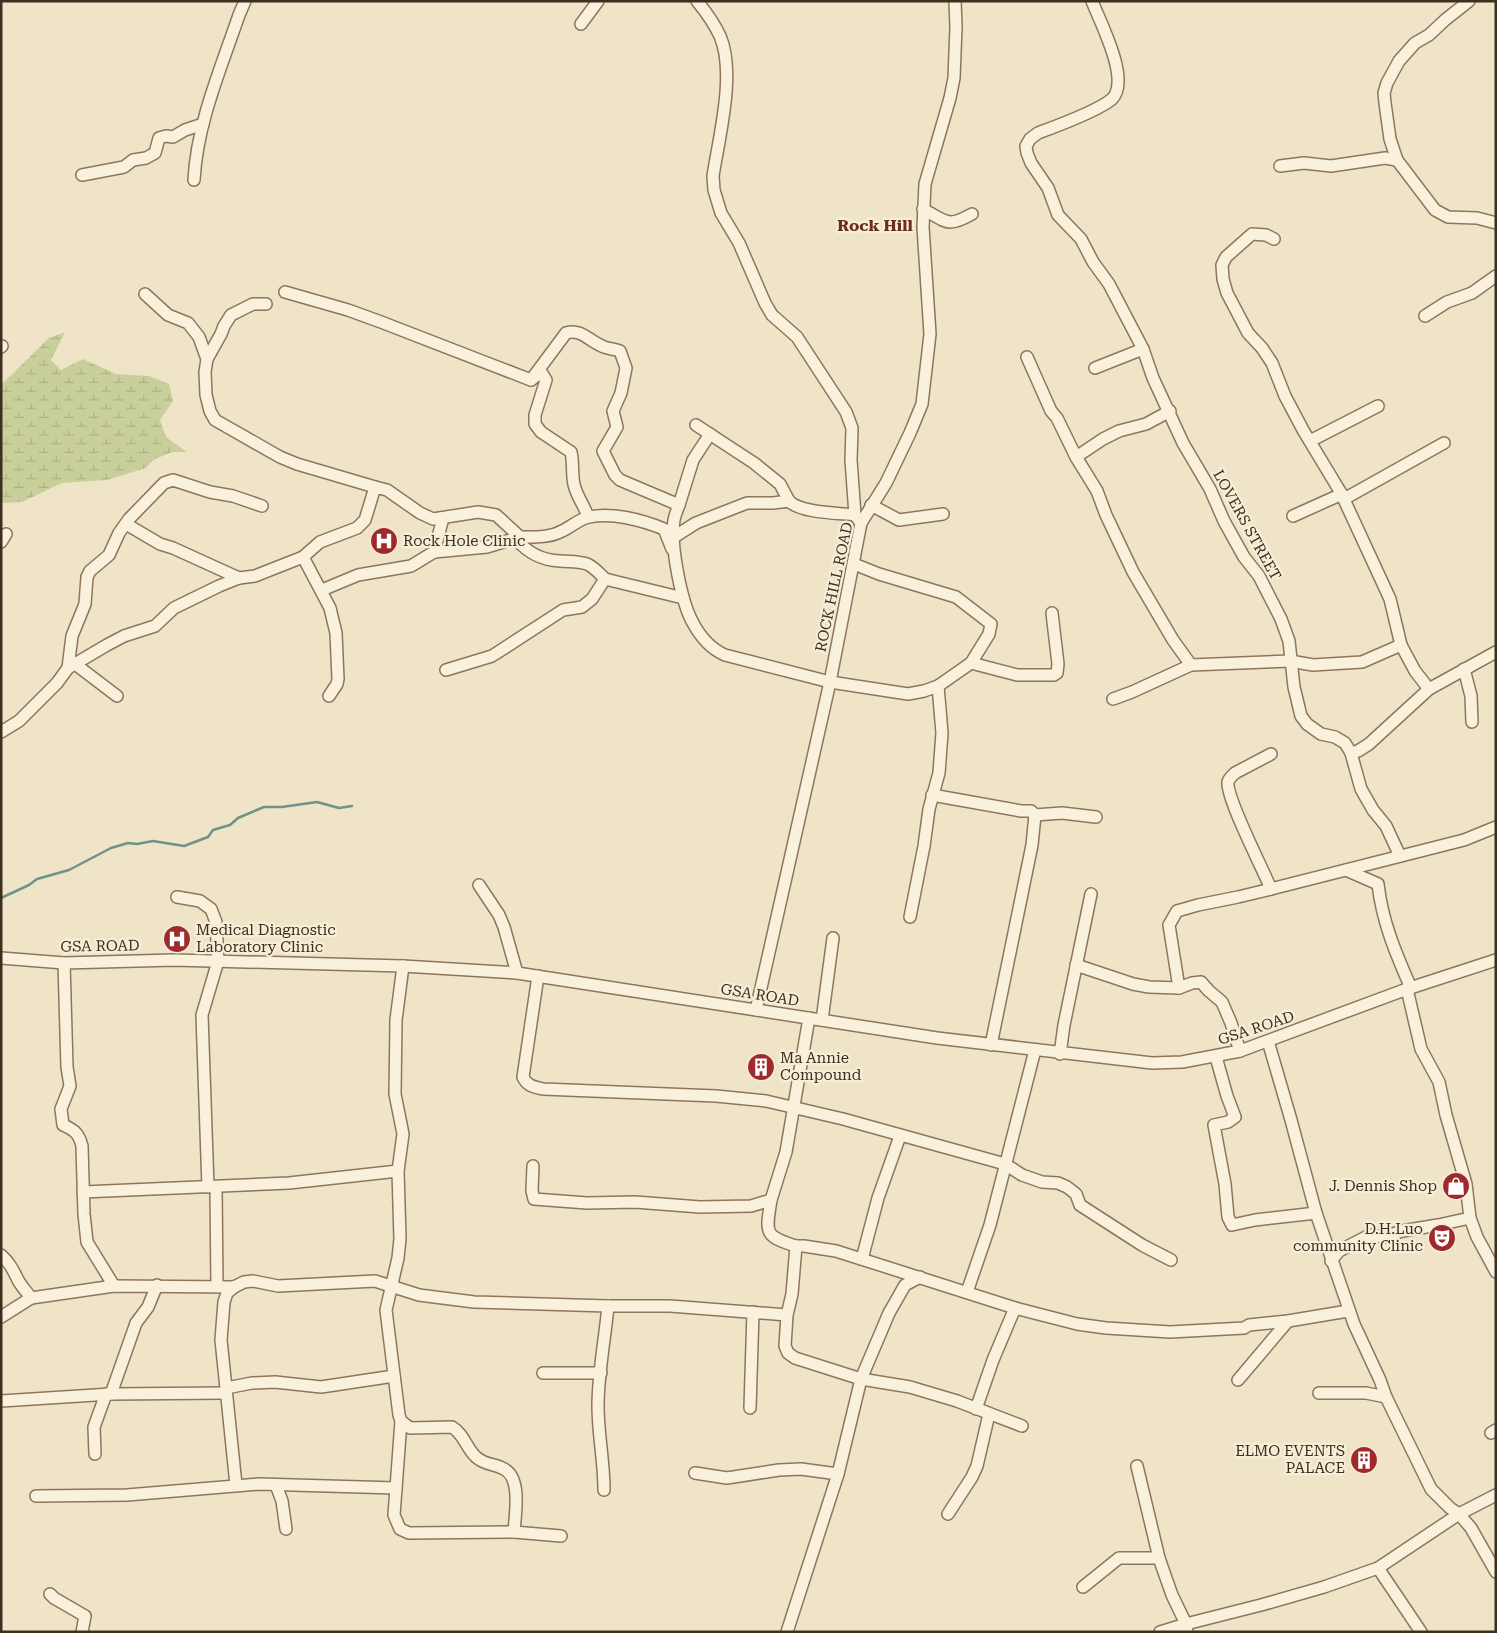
<svg xmlns="http://www.w3.org/2000/svg" width="1497" height="1633" font-family="'Roboto Serif',serif">
<style>
.wetland{fill:url(#wetland-marsh)}
.lines{fill:none;stroke-linecap:round;stroke-linejoin:round}
.stream{stroke:#6f938a;stroke-width:2.5}
.minor-casing{stroke:#8d765c;stroke-width:14}
.minor{stroke:#faf1dc;stroke-width:11}
.labels{text-anchor:middle;stroke-width:4.5;stroke-linejoin:round;paint-order:stroke}
.street-label{font-size:15px;fill:#3d2e20;stroke:#f7eed8}
.poi-label{font-size:15px;fill:#3d2e20;stroke:#f7eed8;text-anchor:start}
.neighbourhood-label{font-size:16px;font-weight:bold;fill:#6b2e1e;stroke:#f7eed8}
</style>
<defs>
<pattern id="wetland-marsh" width="20" height="14" patternUnits="userSpaceOnUse" patternTransform="scale(1.25)"><rect width="20" height="14" fill="#c9cf9b"/><path d="M1 5h8M5 5V1M11 12h8M15 12V8" fill="none" stroke="#aeb285"/></pattern>
</defs>
<rect width="100%" height="100%" fill="#f0e4c8"/>
<!-- wetland -->
<path class="wetland" d="M65,332L51,360L61,370L83,359L116,374L149,376L169,384L173,401L160,420L166,437L187,452H172L153,460L146,468L107,480L62,483L22,502L1,503V385L49,338Z"/>
<g class="lines">
<!-- stream -->
<path class="stream" d="M1,898L29,885L37,879L69,870L111,848L128,843L137,844L153,841L184,846L208,837L213,830L230,825L238,818L264,807H282L317,802L339,808L352,806"/>
<!-- minor casing -->
<g class="minor-casing">
<g id="minor">
<path d="M697,1C706,12 714,23 720,36C736,73 719,137 713,176L714,190L721,213L739,243L765,303L772,315L797,337L846,412L852,428L851,460L855,515L861,523"/>
<path d="M1092,1C1100,22 1131,80 1112,99C1098,111 1057,126 1038,133L1030,139L1026,146L1027,153L1031,163L1048,188L1058,215L1081,239L1093,262L1109,284L1143,349L1153,378L1183,443L1210,489L1224,521L1244,557L1259,576L1281,619L1289,641L1294,687L1301,716L1307,724L1321,734L1335,737L1345,743L1351,753L1361,789L1373,810L1386,826L1400,856"/>
<path d="M1469,1L1445,20L1429,35L1415,43L1399,61L1387,83L1384,93L1385,103L1390,139L1397,160L1435,210L1448,217L1477,218L1496,223"/>
<path d="M581,24L598,1"/>
<path d="M1280,166L1304,163L1331,166L1385,158L1397,160"/>
<path d="M82,175L124,167L133,160L146,158L155,153L159,138L166,136L173,137L185,130L203,124"/>
<path d="M194,180C197,123 221,68 239,15L245,1"/>
<path d="M923,209C947,222 947,228 972,214"/>
<path d="M1274,239L1266,235L1252,234L1226,257L1222,265L1223,279L1227,293L1248,333L1262,348L1272,363L1285,396L1303,430L1341,493L1390,599L1401,645L1415,671L1429,689"/>
<path d="M285,292L348,310L381,322L531,380L541,372L546,380L535,415V424L541,432L571,452C574,465 571,477 575,488C578,498 585,507 588,517"/>
<path d="M145,294L168,315L188,323L199,337L207,359L205,372L206,395L210,411L215,420L280,457L297,464L375,487"/>
<path d="M1425,316L1447,302L1472,293L1496,276"/>
<path d="M1,347L2,346"/>
<path d="M1027,357L1051,411L1057,418L1076,457L1097,491L1106,515L1133,572L1173,640L1191,665"/>
<path d="M207,359L221,334L224,326L231,315L253,304H266"/>
<path d="M1095,368L1143,349"/>
<path d="M531,380L566,333C581,328 590,342 604,347C609,349 615,349 620,351L626,368L621,393L613,411L617,427L603,451L615,475L620,480L679,505C677,510 675,515 674,520C670,544 681,602 693,623C700,636 711,649 725,655L830,682L908,694L924,691L938,686L971,663L1017,675H1054L1057,673L1058,664L1052,613"/>
<path d="M696,425L754,463L780,484L789,501"/>
<path d="M1310,441L1378,406"/>
<path d="M1076,457L1103,439L1119,431L1146,424L1170,411"/>
<path d="M1344,499L1444,443"/>
<path d="M679,505L693,460L710,434"/>
<path d="M871,505L899,520L943,514"/>
<path d="M1293,516L1342,494"/>
<path d="M126,524L160,544L173,548L239,578"/>
<path d="M674,537L696,523L747,503H773L789,501C800,513 839,513 855,515"/>
<path d="M516,539C528,553 541,560 560,561C570,562 577,561 587,564C594,567 600,574 605,579"/>
<path d="M1,542L6,534"/>
<path d="M434,552L487,547L520,537"/>
<path d="M303,557L330,608L336,633L338,679L337,684L329,696"/>
<path d="M854,564L879,574L956,597L991,624L989,634L971,663"/>
<path d="M322,590L358,575L411,566L434,552L443,518"/>
<path d="M75,664L117,696"/>
<path d="M68,668L72,636L85,604L87,577L90,571L109,555L119,533L129,519L164,483L173,480L210,492L233,496L262,506"/>
<path d="M1464,669L1471,696L1472,722"/>
<path d="M446,670L492,656L563,610L582,607L592,599L605,579L683,598"/>
<path d="M1113,699L1132,692L1191,665L1290,661L1313,665L1362,662L1401,645"/>
<path d="M1,732L19,721L57,683L68,668L107,645L124,636L155,626L174,608L219,586L239,578L255,576L303,557L320,542L357,528L365,520L375,487L387,490L420,513L433,519L478,512L496,515L520,537C534,537 549,538 562,531C571,527 579,519 589,517C612,512 642,520 664,529L672,549"/>
<path d="M1351,753L1358,751L1369,744L1429,689L1496,652"/>
<path d="M1271,754L1235,773C1232,776 1229,778 1228,782C1226,798 1263,869 1271,889L1464,840L1496,827"/>
<path d="M932,795L1021,811H1031L1035,815L1032,845L991,1045"/>
<path d="M1035,815L1062,813L1096,817"/>
<path d="M1346,870L1378,884C1382,921 1396,954 1411,988"/>
<path d="M479,885L499,915L504,927L517,973"/>
<path d="M177,897L200,901L211,909L216,922L218,961L202,1015L208,1187"/>
<path d="M910,917L924,846L929,809L939,773L942,733L938,686"/>
<path d="M1,958L64,963L174,960L403,966L517,973L937,1038L1152,1063L1182,1062L1240,1051L1407,989L1496,960"/>
<path d="M64,963L67,1067L70,1086L61,1109L63,1125C75,1130 79,1134 82,1146L84,1214L87,1242L114,1286"/>
<path d="M1076,965L1133,984L1149,987L1179,988L1192,983L1201,982L1209,991L1222,1002L1231,1023L1240,1051"/>
<path d="M538,976L523,1077C527,1086 534,1087 543,1089L716,1096L766,1101L843,1119L1005,1164L1022,1175L1042,1182L1058,1183L1067,1187L1076,1194L1080,1205L1142,1245L1171,1260"/>
<path d="M1179,988L1169,925L1177,911L1198,905L1238,897L1271,889"/>
<path d="M1407,989L1421,1049L1439,1082L1446,1115L1466,1184L1470,1218L1477,1237L1496,1272"/>
<path d="M756,1010L830,682L861,523L886,483L910,433L922,404L930,334L923,227L925,184L950,98L954,78L956,27L955,1"/>
<path d="M822,1020L833,938"/>
<path d="M1268,1041L1291,1120L1316,1213L1354,1324L1380,1380L1386,1397L1431,1489L1450,1508L1459,1514L1471,1528L1496,1572"/>
<path d="M1060,1054L1064,1025L1091,894"/>
<path d="M1216,1057L1227,1096L1235,1117L1228,1122L1214,1125L1225,1184L1228,1217L1232,1225L1255,1220L1316,1213"/>
<path d="M533,1166L532,1191L534,1199L587,1203L635,1202L700,1207L751,1206L771,1200L786,1152L809,1018"/>
<path d="M398,1171L403,1134L395,1094L396,1020L403,966"/>
<path d="M216,1187L217,1286"/>
<path d="M83,1192L289,1183L398,1171L400,1239L398,1258L386,1310L399,1415L401,1421L410,1428L452,1427C464,1434 466,1448 476,1457C486,1466 494,1463 504,1469C522,1478 515,1515 514,1532"/>
<path d="M771,1200C766,1232 763,1236 796,1246"/>
<path d="M1,1255C10,1263 13,1270 18,1280C21,1286 27,1292 31,1298L114,1286L234,1287"/>
<path d="M862,1259L878,1198L900,1136"/>
<path d="M1331,1261L1339,1251L1370,1235L1384,1237L1402,1231L1438,1225L1470,1218"/>
<path d="M967,1292L990,1225L1035,1050"/>
<path d="M1,1317L31,1298"/>
<path d="M543,1373H601"/>
<path d="M1238,1380L1288,1321"/>
<path d="M226,1388L252,1383L275,1382L321,1387L394,1376"/>
<path d="M1319,1393H1366L1386,1397"/>
<path d="M111,1394L136,1323L148,1307L157,1285"/>
<path d="M1,1401L111,1394L226,1393"/>
<path d="M750,1408L753,1312"/>
<path d="M976,1409L993,1360L1015,1308"/>
<path d="M401,1421L394,1515L400,1529L409,1533L514,1532L561,1536"/>
<path d="M1022,1426L957,1401L910,1387L861,1379L795,1358L788,1353L785,1346L787,1315L792,1294L796,1246H804L836,1251L1015,1308L1077,1324L1106,1328L1170,1332L1244,1328L1249,1325L1288,1321L1348,1311"/>
<path d="M1491,1433L1496,1430"/>
<path d="M95,1454L94,1427L106,1394"/>
<path d="M1137,1466L1159,1558"/>
<path d="M695,1473L727,1478L779,1470L801,1469L838,1474"/>
<path d="M236,1485L221,1340L224,1302L227,1293L234,1287L244,1282L253,1281L278,1286L375,1281L419,1295L474,1302L608,1306H670L787,1315"/>
<path d="M276,1485L282,1501L286,1529"/>
<path d="M604,1490C604,1461 598,1434 598,1406C598,1373 605,1339 608,1306"/>
<path d="M36,1496L127,1495L259,1484L396,1488"/>
<path d="M948,1514L972,1477L977,1466L989,1414"/>
<path d="M1378,1568L1421,1632"/>
<path d="M1083,1587L1119,1558H1159L1172,1595L1186,1624L1187,1632"/>
<path d="M50,1594L54,1598L85,1616L82,1632"/>
<path d="M787,1632L838,1474L861,1379L889,1313L905,1285L920,1277"/>
<path d="M1160,1632L1186,1624L1261,1605L1324,1587L1378,1568L1459,1514L1496,1495"/>
</g>
</g>
<!-- minor -->
<use href="#minor" class="minor"/>
</g>
<!-- icons -->
<defs>
<g id="hospital-disc" transform="scale(1.4375)"><circle r="9.5" fill="#9e2a2b" stroke="#f7eed8"/><path d="M-5-5h3v3.5h4V-5h3V5h-3V1.5h-4V5h-3Z" fill="#fff"/></g>
<g id="building-disc" transform="scale(1.4375)"><circle r="9.5" fill="#9e2a2b" stroke="#f7eed8"/><path d="M-4-6H4V6H1V3H-1V6H-4ZM-2.5-4.3h1.7v1.8h-1.7ZM.8-4.3h1.7v1.8H.8ZM-2.5-1h1.7V.8h-1.7ZM.8-1h1.7V.8H.8Z" fill="#fff"/></g>
<g id="shop-disc" transform="scale(1.4375)"><circle r="9.5" fill="#9e2a2b" stroke="#f7eed8"/><path d="M-5-2.5h2.3a2.7 3.5 0 0 1 5.4 0H5L5.5 6h-11ZM-1.5-2.5h3a1.5 2.3 0 0 0-3 0Z" fill="#fff"/></g>
<g id="theatre-disc" transform="scale(1.4375)"><circle r="9.5" fill="#9e2a2b" stroke="#f7eed8"/><path d="M-5-5.5Q0-4 5-5.5V0Q5 5 0 6Q-5 5-5 0ZM-3.3-2.5H-1v1.5H-3.3ZM1-2.5H3.3v1.5H1ZM-2.8 1Q0 5.5 2.8 1Z" fill="#fff"/></g>
</defs>
<g fill-rule="evenodd">
<use href="#hospital-disc" x="384" y="541"/>
<use href="#hospital-disc" x="177" y="939"/>
<use href="#building-disc" x="761" y="1067"/>
<use href="#shop-disc" x="1456" y="1186"/>
<use href="#theatre-disc" x="1442" y="1238"/>
<use href="#building-disc" x="1364" y="1460"/>
</g>
<g class="labels">
<!-- street labels -->
<g class="street-label">
<text transform="translate(1247 525) rotate(61)" y="5">LOVERS STREET</text>
<text transform="translate(834 587) rotate(-78)" y="5">ROCK HILL ROAD</text>
<text transform="translate(100 946) rotate(-1)" y="5">GSA ROAD</text>
<text transform="translate(760 995) rotate(9)" y="5">GSA ROAD</text>
<text transform="translate(1256 1028) rotate(-18)" y="5">GSA ROAD</text>
</g>
<!-- poi labels -->
<g class="poi-label">
<text x="403" y="546">Rock Hole Clinic</text>
<text x="196" y="935">Medical Diagnostic<tspan x="196" dy="17">Laboratory Clinic</tspan></text>
<text x="780" y="1063">Ma Annie<tspan x="780" dy="17">Compound</tspan></text>
<text x="1437" y="1191" text-anchor="end">J. Dennis Shop</text>
<text x="1423" y="1234" text-anchor="end">D.H.Luo<tspan x="1423" dy="17">community Clinic</tspan></text>
<text x="1345" y="1456" text-anchor="end">ELMO EVENTS<tspan x="1345" dy="17">PALACE</tspan></text>
</g>
<!-- neighbourhood labels -->
<g class="neighbourhood-label">
<text x="875" y="231">Rock Hill</text>
</g>
</g>
<!-- border -->
<rect width="1497" height="1633" fill="none" stroke="#3d2e20" stroke-width="5"/>
</svg>
